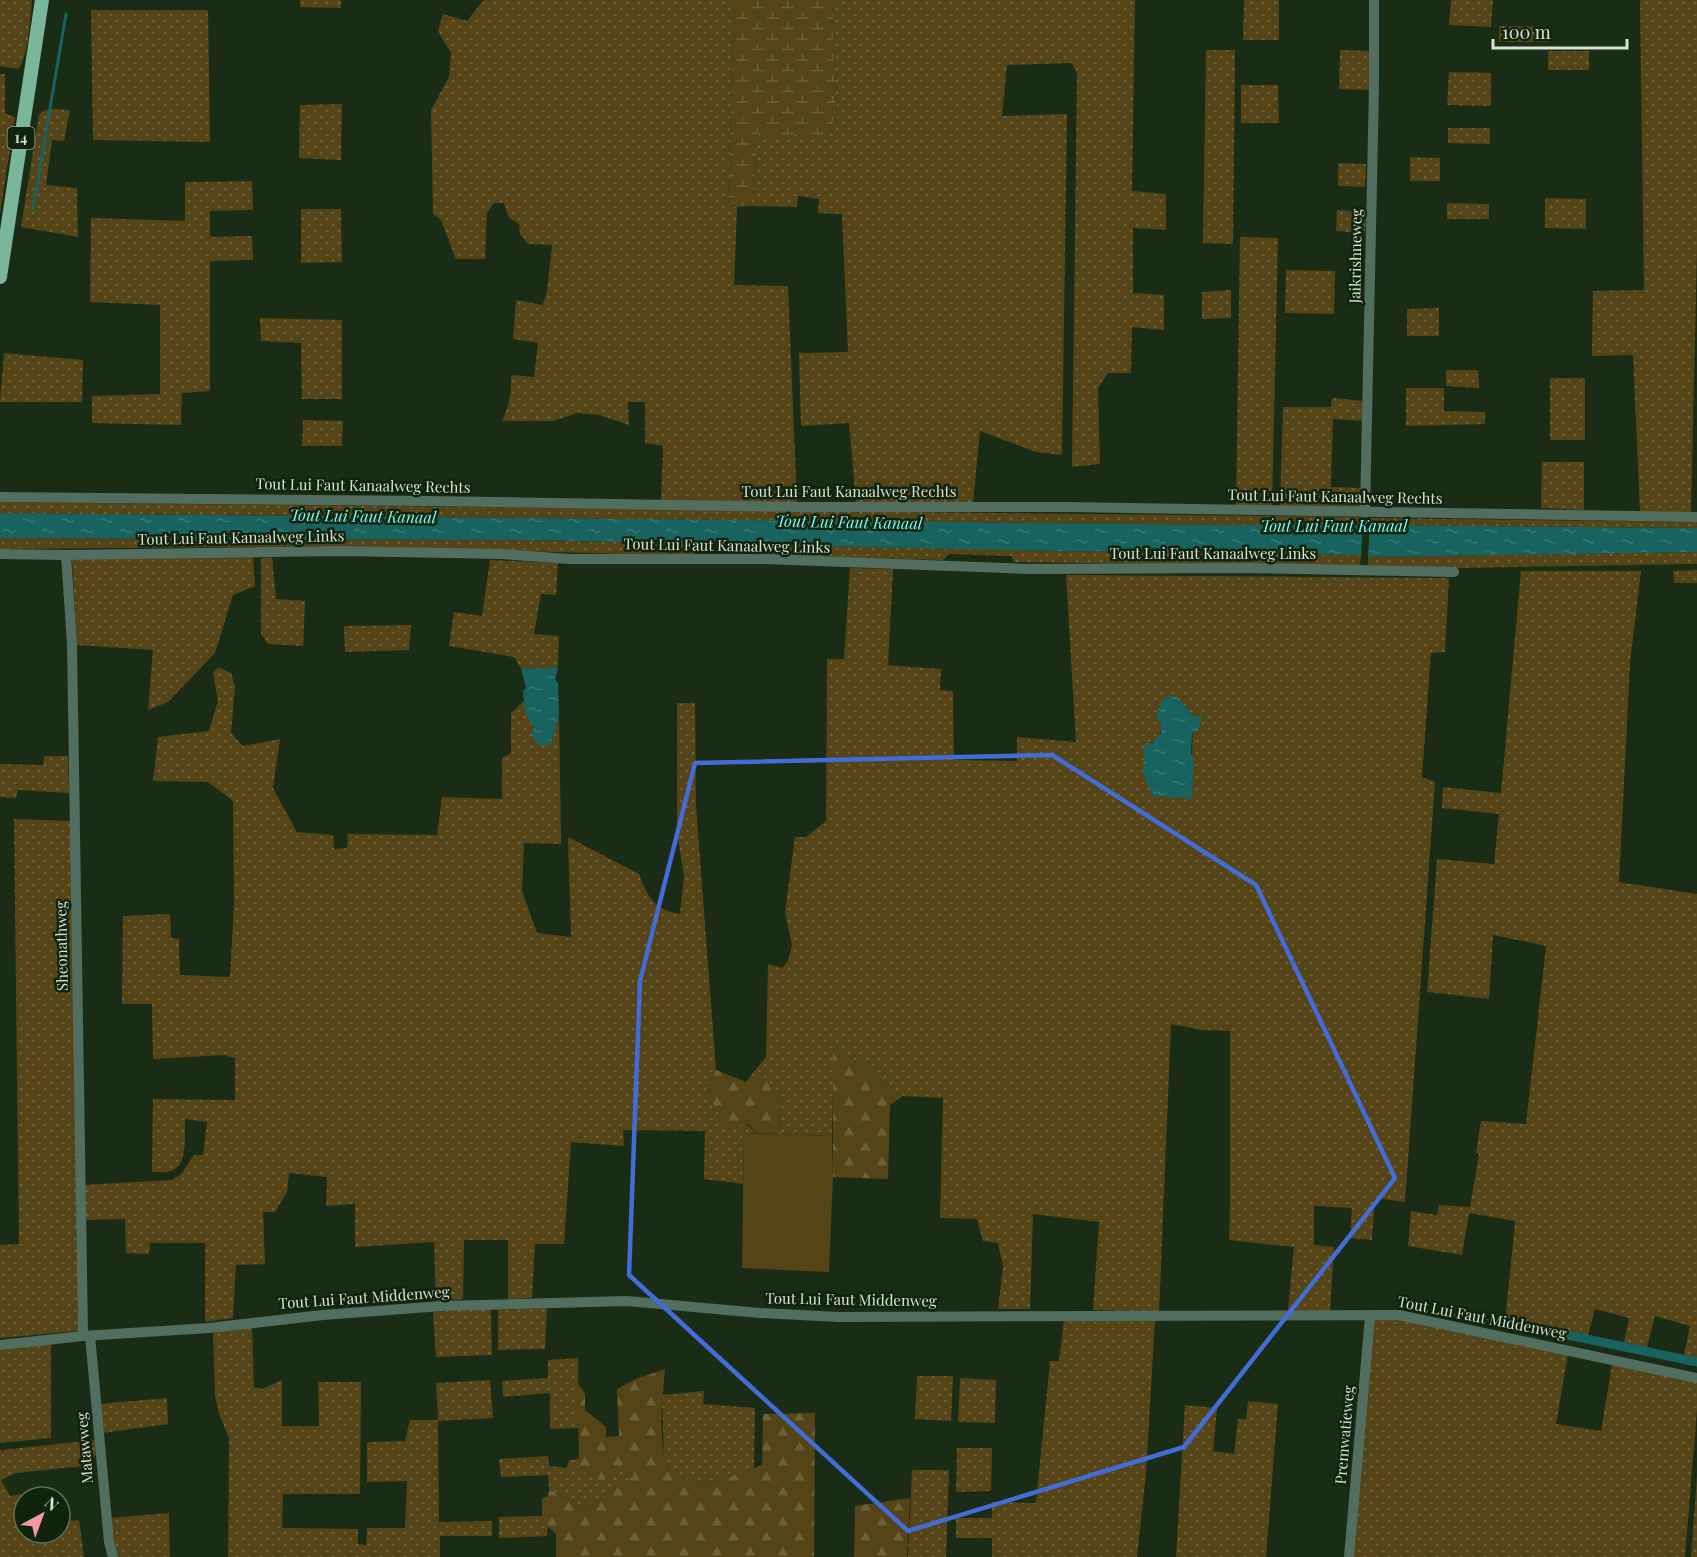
<svg xmlns="http://www.w3.org/2000/svg" width="1697" height="1557" font-family="'Playfair Display',serif">
<style>
.grass{fill:url(#grass-dots);fill-rule:evenodd}
.forest{fill:url(#forest-firs)}
.wetland{fill:url(#wetland-marsh)}
.pitch{fill:#554417}
.water{fill:url(#water-ripples)}
.lines{fill:none;stroke-linecap:round;stroke-linejoin:round}
.stream{stroke:#186260;stroke-width:3}
.canal{stroke:#186260;stroke-width:9}
.minor{stroke:#516e61;stroke-width:10}
.major{stroke:#79b69c;stroke-width:14}
.marked{fill:none;stroke:#426cd7;stroke-width:4.5;stroke-linejoin:round}
.labels{text-anchor:middle;stroke-width:5;stroke-linejoin:round;paint-order:stroke}
.shield{fill:#11220d;stroke:#9ca998;stroke-width:1.5}
.shield-label{font-size:14px;font-weight:bold;fill:#d7e3d4}
.street-label{font-size:15px;fill:#d7e3d4;stroke:#11220d}
.water-label{font-size:16px;font-style:italic;fill:#77fcf6;stroke:#11220d}
</style>
<defs>
<pattern id="grass-dots" width="8" height="8" patternUnits="userSpaceOnUse" patternTransform="scale(1.5)"><rect width="8" height="8" fill="#554417"/><path d="M2 2h.1M6 6h.1" fill="none" stroke="#6d5f38" stroke-width="1.8" stroke-linecap="round"/></pattern>
<pattern id="forest-firs" width="22" height="20" patternUnits="userSpaceOnUse" patternTransform="scale(1.5)"><rect width="22" height="20" fill="#554417"/><path d="M5 1l3.5 6h-7zM16 11l3.5 6h-7z" fill="#6d5f38"/></pattern>
<pattern id="wetland-marsh" width="20" height="14" patternUnits="userSpaceOnUse" patternTransform="scale(1.5)"><rect width="20" height="14" fill="#554417"/><path d="M1 5h8M5 5V1M11 12h8M15 12V8" fill="none" stroke="#6d5f38"/></pattern>
<pattern id="water-ripples" width="26" height="14" patternUnits="userSpaceOnUse" patternTransform="scale(1.5)"><rect width="26" height="14" fill="#186260"/><path d="M2 4q2-2 4 0t4 0M15 11q2-2 4 0t4 0" fill="none" stroke="#397876"/></pattern>
</defs>
<rect width="100%" height="100%" fill="#1b2c16"/>
<!-- grass -->
<g class="grass">
<path d="M0,0H32C30,17 29,58 18,69L0,66Z"/>
<path d="M300,0H341V8L300,7Z"/>
<path d="M484,0H734L728,207H737L734,285L788,286L797,503H661L663,446L645,443V402H628L629,425L599,415L577,413L554,421H502C509,406 512,392 511,375L534,377L538,343L513,339L516,300L543,305L547,291L552,245L528,244L520,234L519,224L509,218L504,203H494L487,213L485,259H456L441,220L433,214L431,110L449,77L451,53L438,31L443,14L467,21Z"/>
<path d="M832,0H1135L1132,191L1166,194V230L1133,228V293L1164,295V330L1132,327L1131,373H1108L1098,388L1100,464L1072,467L1077,74L1072,63L1007,65L1002,116L1067,114L1062,455L1036,452L980,431L973,502H856L849,423L801,426L799,353L848,352L842,214L818,213L819,199L798,196L797,207L751,206L759,128L796,133L837,118Z"/>
<path d="M1244,0H1279V40H1243Z"/>
<path d="M1451,0H1493L1491,27L1449,25Z"/>
<path d="M1640,0H1697V247L1691,512H1640L1633,355L1592,356L1593,291L1644,290Z"/>
<path d="M91,10H208L210,142L93,140Z"/>
<path d="M1499,26L1548,27V42H1499Z"/>
<path d="M1206,50H1235L1233,244L1203,243Z"/>
<path d="M1340,50L1369,51V90L1339,89Z"/>
<rect x="1548" y="51" width="41" height="19"/>
<path d="M1449,72L1491,73V106L1447,105Z"/>
<path d="M0,74H5V113L15,117L0,214Z"/>
<path d="M1241,85H1278L1279,123H1241Z"/>
<path d="M342,104L341,160L299,158L300,105Z"/>
<path d="M55,109L70,110L64,141L52,140L46,185L77,188L78,237L21,227L39,114L45,110Z"/>
<path d="M1448,128H1490V144L1448,143Z"/>
<path d="M1410,157L1440,158V181H1410Z"/>
<path d="M1338,163L1366,164L1365,187L1338,186Z"/>
<path d="M252,181L253,210L210,211V237L252,236L253,260L210,261V391L182,393L181,425L92,423V396L160,394V305L90,302L91,218L185,221V182Z"/>
<path d="M1545,198L1586,199V229L1545,228Z"/>
<path d="M1447,203L1489,204V219H1447Z"/>
<path d="M301,209H341L342,262L301,263Z"/>
<path d="M1337,210L1366,212L1365,233L1336,231Z"/>
<path d="M1240,237L1278,238L1272,507L1236,506Z"/>
<path d="M1286,270L1335,271L1334,314L1285,313Z"/>
<path d="M1231,290V318L1202,319V292Z"/>
<path d="M1439,308V336H1407V309Z"/>
<path d="M260,318L342,320V399H302L301,343L261,341Z"/>
<path d="M4,353L83,360L82,402H0Z"/>
<path d="M1446,370H1478L1479,388L1446,386Z"/>
<rect x="1550" y="378" width="35" height="62"/>
<path d="M1406,388H1444V411L1485,412V424L1406,426Z"/>
<path d="M1332,398L1364,401V421L1333,419L1331,487L1361,488V509L1280,507L1283,407H1331Z"/>
<path d="M303,420L343,421L342,446H302Z"/>
<path d="M1542,462H1584V510L1541,508Z"/>
<path d="M0,502L1363,517V526L0,513Z"/>
<path d="M1370,518L1697,522V528L1370,525Z"/>
<path d="M0,538L527,540L697,544L696,556L342,546L0,549Z"/>
<path d="M735,544L1059,551L1361,555L1360,567L1014,562L1011,556L949,554L943,560L758,555Z"/>
<path d="M1697,552V564L1455,568L1368,567V557Z"/>
<path d="M253,557L255,586L233,595L215,653L168,702L148,710L153,650L77,645L72,559Z"/>
<path d="M272,557L276,599L305,601L303,646L268,644L261,634V558Z"/>
<path d="M490,560L558,563L556,595L541,594L534,634L559,636L558,669L553,666L547,669L521,668L514,657L449,646L454,612L482,616Z"/>
<path d="M850,568L893,569L888,665L941,669L940,690L953,691L954,760L1017,761V737L1076,742L1066,575L1449,578L1445,652L1431,653L1422,777L1435,782L1405,1202L1375,1198L1372,1240L1350,1238L1352,1208L1314,1206V1245L1334,1247L1330,1312L1288,1310L1294,1247L1229,1240L1230,1211V1031L1202,1030L1171,1024L1159,1312L1093,1310L1099,1222L1033,1214L1030,1309H998L1003,1266L998,1243L983,1241L977,1219L940,1218L943,1098L903,1096L834,1045L832,1136L781,1134L778,1093L756,1069L766,1057L768,964L782,968L788,961L792,945L785,912L795,837H806L826,821L827,659H844ZM1185,708L1194,716C1191,744 1193,769 1192,796L1162,795L1145,743C1158,743 1161,735 1161,723Z"/>
<path d="M1697,570V583H1674L1673,571Z"/>
<path d="M1521,571H1641L1630,663L1619,882L1697,894V1362L1683,1359L1690,1326L1655,1316L1646,1351L1623,1347L1629,1318L1595,1309L1587,1339L1505,1323L1515,1221L1469,1213L1462,1255L1408,1246L1411,1211L1437,1215L1439,1205L1470,1207L1479,1154L1476,1153L1481,1121L1526,1124L1546,946L1493,935L1489,999L1427,992L1437,859L1494,864L1499,814L1442,808L1443,787L1501,793Z"/>
<path d="M411,625L409,650L345,652L344,626Z"/>
<path d="M218,667L231,673L235,687L231,733L243,746L280,739L273,788L297,832L333,835L334,849L347,848L348,834L437,835L442,797L502,799V758L511,753V713L524,701C527,721 537,731 551,743L559,714L561,844L524,843L522,891L537,933L571,937L568,837L639,874C647,896 655,911 680,914L684,876L677,832V703H695L696,805L716,1070L707,1093L757,1133H744L743,1184L704,1179L705,1131L623,1130L624,1146L571,1142L564,1244H535L532,1298L508,1299V1240H464L463,1299L436,1301L434,1242L355,1247V1204L326,1206L327,1177L289,1173L287,1192L275,1212H263L265,1264L236,1265L233,1318L205,1322V1243H150L149,1254L126,1253L125,1219L84,1220V1185L172,1180L181,1174L194,1155H203L207,1122L185,1119C184,1133 189,1166 171,1171C166,1173 158,1172 152,1172L153,1099L235,1100V1058L225,1055L153,1059L152,1004H122L123,916L170,914L171,938L179,939L180,975L230,977L234,903L233,801L208,782L153,781L158,737L209,731L218,701L213,673Z"/>
<path d="M44,756H68L69,793L18,790L16,798L0,797V764L43,765Z"/>
<path d="M14,819L71,821L78,1331L0,1338V1245L19,1244Z"/>
<path d="M491,1308L492,1355L436,1357L433,1312Z"/>
<path d="M547,1308L545,1349L498,1350V1310Z"/>
<path d="M1373,1319H1402L1568,1354L1556,1424L1601,1431L1612,1364L1697,1381V1410L1685,1557H1352Z"/>
<path d="M1064,1320H1155L1146,1474L1137,1557H992V1538H956V1518H992V1502L1036,1503L1050,1361H1059Z"/>
<path d="M252,1326L254,1387L262,1389L282,1380V1426H319L318,1382H361L360,1494H283L282,1528L358,1529V1544L366,1545L367,1528H405L407,1481L367,1482V1442L405,1441L410,1420H438L436,1383L490,1380L493,1418L438,1421L439,1522L492,1521V1536H440V1557H228L229,1438L219,1414L215,1396L213,1330Z"/>
<path d="M51,1344V1438L0,1443V1350Z"/>
<path d="M578,1358L579,1428L550,1429V1393L503,1397L502,1381L548,1378V1360Z"/>
<path d="M917,1376H953L951,1421L915,1419Z"/>
<path d="M960,1378L996,1380L995,1423L958,1422Z"/>
<path d="M704,1391L703,1404L755,1408L754,1468L709,1484L670,1475L664,1458L662,1395Z"/>
<path d="M167,1398L168,1424L102,1433L99,1404Z"/>
<path d="M1248,1401L1278,1404L1266,1557H1176L1185,1405L1217,1408L1213,1451L1234,1454L1238,1419H1246Z"/>
<path d="M95,1440L96,1455L83,1466L16,1473L1,1480L10,1496L32,1492V1497H24V1533H60V1522L79,1520L84,1557H0V1449L6,1458L2,1450Z"/>
<path d="M957,1448H992L991,1491L956,1492Z"/>
<path d="M548,1456L549,1466L567,1468L569,1460L579,1459L580,1470L627,1468L635,1476L585,1507L549,1490L548,1475L501,1477L499,1459Z"/>
<path d="M912,1470H949L946,1557H908Z"/>
<path d="M1697,1476V1557H1691Z"/>
<path d="M169,1513L170,1557H117L110,1518Z"/>
<path d="M542,1516V1521L548,1526L547,1536L499,1538V1517Z"/>
</g>
<!-- forest -->
<g class="forest">
<path d="M833,1044L903,1096L890,1105L888,1179L833,1177Z"/>
<path d="M756,1069L778,1092L781,1134L757,1133L748,1124L727,1127L707,1093L716,1070L746,1082Z"/>
<path d="M665,1369C662,1403 657,1443 670,1475L709,1484L762,1465L763,1414L815,1413L814,1557H556V1534L542,1521V1498L548,1496L549,1490L585,1507L634,1476L627,1468L602,1481L579,1470L578,1384L585,1393V1410L606,1427V1437L619,1436L617,1389L636,1379Z"/>
<path d="M910,1498L907,1557H854L855,1506Z"/>
</g>
<!-- wetland -->
<path class="wetland" d="M734,0H832L837,119L828,123L823,136L811,140L796,133L792,139L779,140L759,129L751,206L728,207Z"/>
<!-- pitch -->
<path class="pitch" d="M744,1133L832,1136L833,1177L829,1272L742,1268Z"/>
<!-- water -->
<g class="water">
<path d="M0,513L1363,526L1361,555L1059,551L527,540L0,538Z"/>
<path d="M1370,525L1697,528V552L1368,557Z"/>
<path d="M553,666L558,669L555,679L558,683L559,714L551,744L543,746L537,743L531,733L534,728L525,712L523,691L526,688L521,668L547,669Z"/>
<path d="M1168,695L1177,697L1193,716H1202L1198,731L1192,733L1191,753L1194,759L1192,796L1189,800L1177,796L1174,799L1162,795L1159,798L1154,797L1143,774L1145,743H1152L1161,733V723L1156,718L1161,702Z"/>
</g>
<g class="lines">
<!-- stream -->
<g class="stream">
<path d="M33,209L66,14"/>
<path d="M1406,1307L1465,1318L1515,1324"/>
</g>
<!-- canal -->
<path class="canal" d="M1515,1324L1697,1362"/>
<!-- minor -->
<g class="minor">
<path d="M0,497L425,501L801,507H1066L1697,517"/>
<path d="M1365,513L1374,86V0"/>
<path d="M0,554L66,555L340,551L502,554L569,559H765L1029,569L1251,568L1454,572"/>
<path d="M66,555L72,644L83,1336"/>
<path d="M90,1336L109,1542L113,1557"/>
<path d="M0,1345L83,1336L209,1328L323,1315L442,1306L627,1301L760,1313L838,1317L1399,1315L1697,1378"/>
<path d="M1349,1557L1370,1316"/>
</g>
<!-- major -->
<path class="major" d="M0,277L42,0"/>
</g>
<!-- marked area -->
<path class="marked" d="M1052,755L1256,885L1395,1178L1184,1447L908,1531L629,1275L640,981L695,763Z"/>
<g class="labels">
<!-- shield labels -->
<rect class="shield" x="7.5" y="127" width="27" height="22" rx="4.5"/>
<g class="shield-label">
<text x="21" y="143">14</text>
</g>
<!-- street labels -->
<g class="street-label">
<text transform="translate(1356 256) rotate(-89)" y="5">Jaikrishneweg</text>
<text transform="translate(363 486) rotate(1)" y="5">Tout Lui Faut Kanaalweg Rechts</text>
<text x="849" y="497">Tout Lui Faut Kanaalweg Rechts</text>
<text transform="translate(1335 497) rotate(1)" y="5">Tout Lui Faut Kanaalweg Rechts</text>
<text transform="translate(241 538) rotate(-1)" y="5">Tout Lui Faut Kanaalweg Links</text>
<text transform="translate(727 546) rotate(1)" y="5">Tout Lui Faut Kanaalweg Links</text>
<text x="1213" y="559">Tout Lui Faut Kanaalweg Links</text>
<text transform="translate(62 946) rotate(-91)" y="5">Sheonathweg</text>
<text transform="translate(364 1298) rotate(-4)" y="5">Tout Lui Faut Middenweg</text>
<text transform="translate(851 1300) rotate(1)" y="5">Tout Lui Faut Middenweg</text>
<text transform="translate(1482 1318) rotate(11)" y="5">Tout Lui Faut Middenweg</text>
<text transform="translate(1345 1435) rotate(-85)" y="5">Premwatieweg</text>
<text transform="translate(85 1448) rotate(-95)" y="5">Matawweg</text>
</g>
<!-- water labels -->
<g class="water-label">
<text transform="translate(363 516) rotate(1)" y="6">Tout Lui Faut Kanaal</text>
<text transform="translate(849 522) rotate(1)" y="6">Tout Lui Faut Kanaal</text>
<text x="1334" y="532">Tout Lui Faut Kanaal</text>
</g>
</g>
<!-- north arrow -->
<g transform="translate(42 1515) rotate(41)"><circle r="28" fill="#11220d" stroke="#606f5d" stroke-width="1.5"/>
<path d="M0-4.5L10 22L0 15L-10 22Z" fill="#f39aa9"/>
<text y="-9" font-size="16" font-weight="bold" text-anchor="middle" fill="#d7e3d4">N</text>
</g>
<!-- scale -->
<path d="M1493 39v9h134v-9" fill="none" stroke="#d7e3d4" stroke-width="3"/>
<text x="1502" y="39" font-size="18" fill="#d7e3d4" stroke="#11220d" stroke-width="4.5" paint-order="stroke">100 m</text>
</svg>
